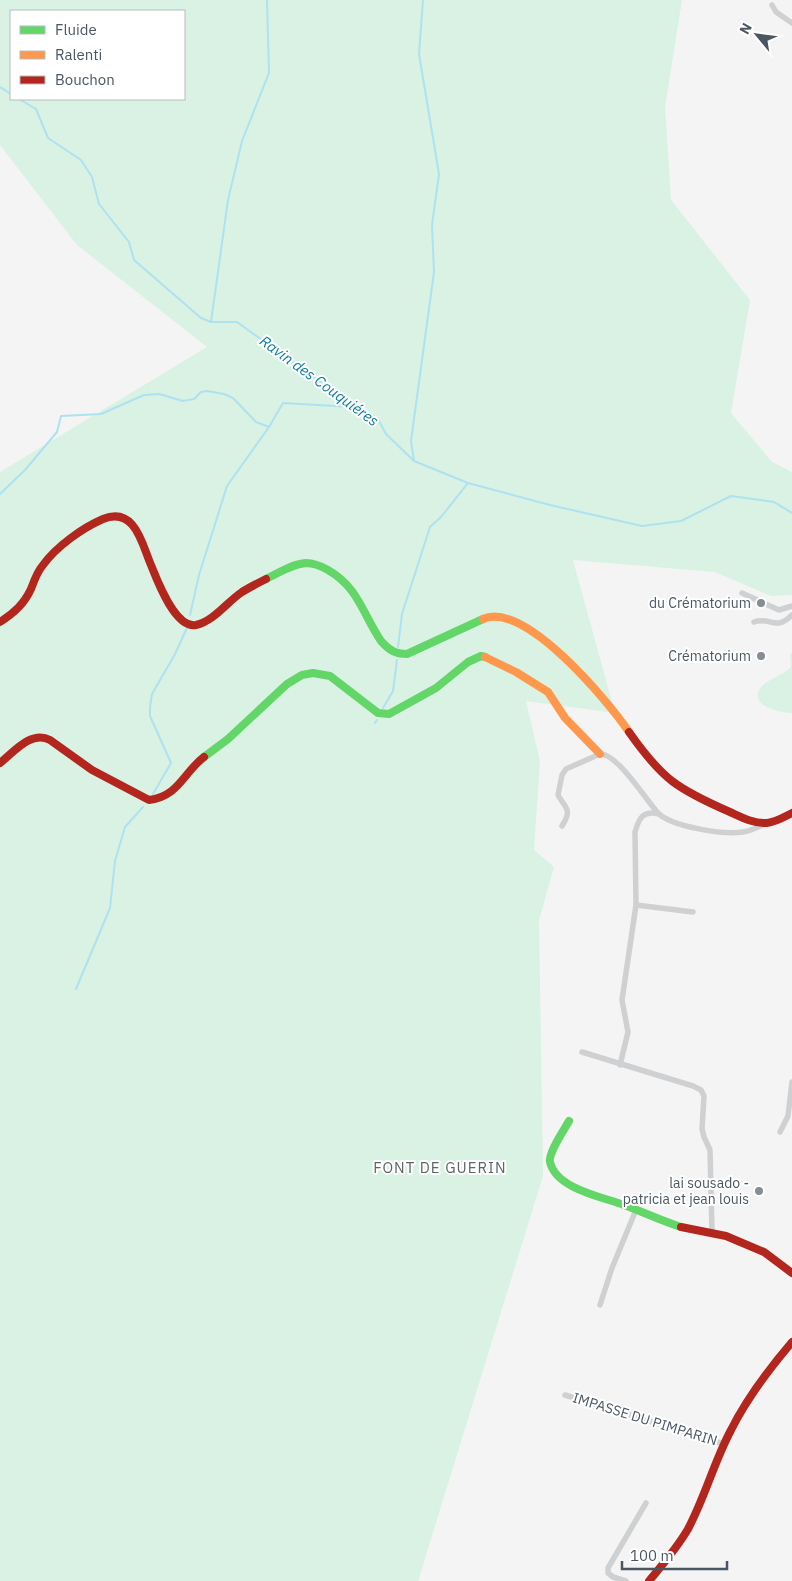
<svg xmlns="http://www.w3.org/2000/svg" width="792" height="1581" font-family="'IBM Plex Sans',sans-serif">
<style>
.green{fill:#d9f2e3;fill-rule:evenodd}
.lines{fill:none;stroke-linecap:round;stroke-linejoin:round}
.stream{stroke:#aee2f0;stroke-width:2}
.street{stroke:#ced0d2;stroke-width:5.5}
.fast{stroke:#63d668;stroke-width:8}
.slow{stroke:#ff974d;stroke-width:8}
.jam{stroke:#b3261e;stroke-width:8}
.poi-dot{fill:#868d94;stroke:#fff;stroke-width:2}
.labels{text-anchor:middle;stroke-width:4;stroke-linejoin:round;paint-order:stroke}
.poi-label{font-size:14px;fill:#4a5661;stroke:#fff;text-anchor:end}
.street-label{font-size:14px;fill:#4a5661;stroke:#fff}
.water-label{font-size:15px;font-style:italic;fill:#0c7c9b;stroke:#fff}
.neighbourhood-label{font-size:15px;letter-spacing:1px;fill:#5f6368;stroke:#fff}
</style>
<rect width="100%" height="100%" fill="#f4f4f4"/>
<!-- green -->
<g class="green">
<path d="M0,0H682L665,107L671,200L750,300L731,413L772,462L792,472V595L771,596L715,572L573,560L615,713L526,701L540,761L534,850L554,867L539,920L543,1176L418,1581H0V472L207,347L77,245L0,145ZM11,11H184V99H11Z"/>
<path d="M792,653V713C779,713 746,705 762,686C769,679 781,676 789,669L791,666L790,654Z"/>
</g>
<g class="lines">
<!-- stream -->
<g class="stream">
<path d="M0,87L11,94"/>
<path d="M19,99L36,109L48,138L81,160L92,177L99,204L129,242L134,260L201,318L211,322H237L355,407L379,421L386,434L414,461L468,483L550,505L642,526L681,521L731,496L774,502L792,513"/>
<path d="M211,322L228,200L242,141L269,73L267,0"/>
<path d="M414,461L411,441L434,272L432,225L439,174L419,54L423,0"/>
<path d="M0,494L25,470L57,432L61,416L101,414L144,395L159,394L183,401L194,399L201,392L207,391L224,394L233,398L256,422L269,427L283,403L353,407"/>
<path d="M190,615L199,575L227,486L269,427"/>
<path d="M398,647L402,614L430,527L441,517L468,483"/>
<path d="M383,708L393,691L397,660"/>
<path d="M375,723L377,720"/>
<path d="M153,794L171,763L150,716V707L152,694L174,656L187,628"/>
<path d="M76,989L110,908L115,861L125,827L143,807"/>
</g>
<!-- street -->
<g class="street">
<path d="M772,5L776,12L792,23"/>
<path d="M742,593L779,610L792,606"/>
<path d="M754,622C770,616 775,632 792,615"/>
<path d="M562,826C573,809 565,808 558,795L562,775L566,769L600,754C617,753 646,800 658,813C672,827 724,835 743,832C751,831 758,827 765,824"/>
<path d="M636,905L693,912"/>
<path d="M582,1052L693,1086L701,1090L704,1096L702,1129L704,1137L710,1150L712,1232"/>
<path d="M620,1065L628,1032L622,1000L636,905L635,832C639,818 643,810 659,814"/>
<path d="M780,1132L788,1116L792,1082"/>
<path d="M600,1305L612,1268L636,1210"/>
<path d="M565,1395L724,1444"/>
<path d="M626,1581L613,1577L608,1573V1568L646,1503"/>
</g>
<!-- fast -->
<g class="fast">
<path d="M266,579C278,573 292,564 306,563C313,563 321,566 328,570C359,588 362,613 381,641C389,650 395,654 407,654L483,619"/>
<path d="M204,757L228,739L287,684L302,675L313,673L330,676L378,713L389,714L436,688L468,662L481,656L485,657"/>
<path d="M569,1121C564,1130 548,1153 550,1162C556,1189 603,1197 624,1205C643,1212 662,1221 681,1227"/>
</g>
<!-- slow -->
<g class="slow">
<path d="M483,619C524,600 608,701 629,732"/>
<path d="M485,657L516,672L548,692L565,718L600,754"/>
</g>
<!-- jam -->
<g class="jam">
<path d="M0,622C14,613 24,604 31,589C34,581 37,572 43,565C56,547 82,528 103,519C135,506 142,544 151,565C157,580 175,629 196,625C214,621 227,602 242,592C250,587 258,583 266,579"/>
<path d="M629,732C662,779 677,789 730,812C741,817 754,824 767,823C776,822 784,817 792,813"/>
<path d="M0,763C14,752 31,730 50,740L92,770L149,800C179,796 183,773 204,757"/>
<path d="M681,1227L726,1236L764,1252L792,1273"/>
<path d="M649,1581C663,1564 677,1548 688,1529C705,1497 714,1462 731,1430C747,1398 769,1369 792,1342"/>
</g>
</g>
<!-- markers -->
<g class="poi-dot">
<circle cx="761" cy="603" r="5"/>
<circle cx="761" cy="656" r="5"/>
<circle cx="759" cy="1191" r="5"/>
</g>
<g class="labels">
<!-- poi labels -->
<g class="poi-label">
<text x="751" y="608">du Crématorium</text>
<text x="751" y="661">Crématorium</text>
<text x="749" y="1188">lai sousado -<tspan x="749" dy="16">patricia et jean louis</tspan></text>
</g>
<!-- street labels -->
<g class="street-label">
<text transform="translate(645 1419) rotate(17)" y="5">IMPASSE DU PIMPARIN</text>
</g>
<!-- water labels -->
<g class="water-label">
<text transform="translate(319 381) rotate(36)" y="5">Ravin des Couquiéres</text>
</g>
<!-- neighbourhood labels -->
<g class="neighbourhood-label">
<text x="440" y="1173">FONT DE GUERIN</text>
</g>
</g>
<!-- legend -->
<rect x="10" y="10" width="175" height="90" fill="#ffffff" stroke="#b7bbc0"/>
<rect x="20" y="26" width="25" height="8" fill="#63d668" stroke="#b7bbc0"/>
<text x="55" y="35" font-size="15" fill="#4a5661">Fluide</text>
<rect x="20" y="51" width="25" height="8" fill="#ff974d" stroke="#b7bbc0"/>
<text x="55" y="60" font-size="15" fill="#4a5661">Ralenti</text>
<rect x="20" y="76" width="25" height="8" fill="#b3261e" stroke="#b7bbc0"/>
<text x="55" y="85" font-size="15" fill="#4a5661">Bouchon</text>
<!-- north arrow -->
<g transform="translate(757 35) rotate(299)" stroke="#ffffff" stroke-width="4" paint-order="stroke">
<path d="M0-4L9 19L0 12L-9 19Z" fill="#4a5661"/>
<text y="-8" font-size="14" font-weight="bold" text-anchor="middle" fill="#4a5661">N</text>
</g>
<!-- scale -->
<path d="M622 1561v8h105v-8" fill="none" stroke="#4a5661" stroke-width="2.5"/>
<text x="630" y="1561" font-size="15" fill="#4a5661" stroke="#ffffff" stroke-width="4" paint-order="stroke">100 m</text>
</svg>
